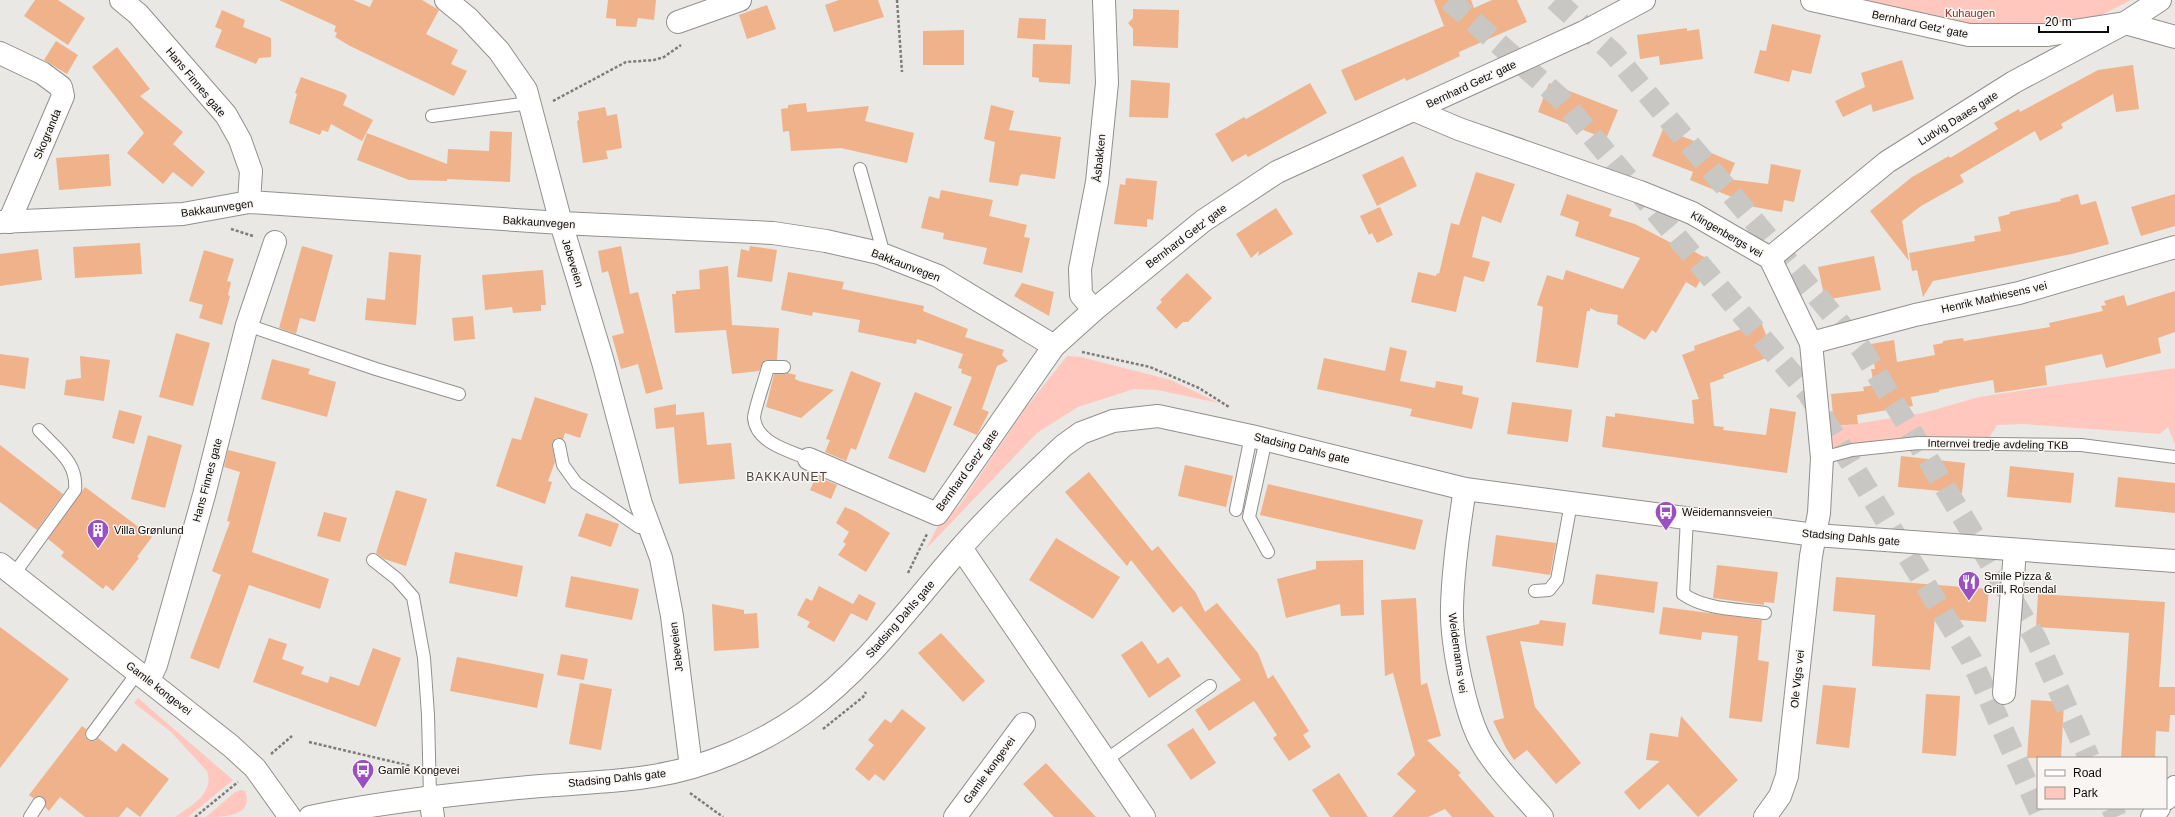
<svg xmlns="http://www.w3.org/2000/svg" width="2175" height="817" font-family="Arial,sans-serif">
<style>
.green{fill:#ffc7be}
.building{fill:#f0b28a}
.lines{fill:none;stroke-linecap:round;stroke-linejoin:round}
.trunk-tunnel{stroke:#c9c7c3;stroke-width:22;stroke-dasharray:22 11;stroke-linecap:butt}
.service-casing{stroke:#92908d;stroke-width:14}
.minor-casing{stroke:#92908d;stroke-width:24}
.secondary-casing{stroke:#92908d;stroke-width:24}
.path{stroke:#7e7c7a;stroke-width:2.5;stroke-dasharray:3 2;stroke-linecap:butt}
.service{stroke:#fff;stroke-width:12}
.minor{stroke:#fff;stroke-width:22}
.secondary{stroke:#fff;stroke-width:22}
.labels{text-anchor:middle;stroke-width:3;stroke-linejoin:round;paint-order:stroke}
.park-label{font-size:11px;fill:#873128;stroke:#f8f5f2}
.street-label{font-size:11px;fill:#0c0b0a;stroke:#f8f5f2}
.poi-label{font-size:11px;fill:#0c0b0a;stroke:#f8f5f2;text-anchor:start}
.neighbourhood-label{font-size:12px;letter-spacing:1px;fill:#484643;stroke:#f8f5f2}
</style>
<rect width="100%" height="100%" fill="#eae8e4"/>
<!-- green -->
<g class="green">
<path d="M1850,0H2131L2092,20L2028,26L2006,23L1971,26Z"/>
<path d="M1067,356L1081,357L1171,380L1219,403L1157,390L1134,389L1078,407L1037,433L926,549L942,518L948,517L959,506L1025,409Z"/>
<path d="M2175,368V445L2168,427L2160,434L2023,424L1997,425L1989,438L1934,437L1836,450L1831,443L1830,428L1923,413L1979,397Z"/>
<path d="M138,698L233,780L188,817H175C191,806 215,793 207,771L171,732L134,703Z"/>
<path d="M241,790L245,791C255,817 222,817 206,817L235,792Z"/>
</g>
<!-- building -->
<g class="building">
<path d="M35,0H58L85,18L68,45L24,16Z"/>
<path d="M279,0H353L370,7L373,0H422L439,10L426,34L458,50L451,64L467,71L454,96L350,46L335,37L337,33L334,31L336,26Z"/>
<path d="M608,0H656L654,20L638,18L636,27L616,26V19L606,18Z"/>
<path d="M839,0H878L884,17L834,32L825,5Z"/>
<path d="M1434,0H1471L1474,8L1492,0H1517L1527,22L1459,52L1460,56L1424,73L1406,81L1405,78L1355,101L1341,70L1444,26Z"/>
<path d="M767,5L776,29L747,39L739,15Z"/>
<path d="M1133,9L1179,10L1178,48L1133,46V29L1128,23L1133,18Z"/>
<path d="M222,10L245,20L243,27L271,38V57L259,58L256,64L215,47L222,30L215,27Z"/>
<path d="M1019,18L1046,19L1045,40L1017,38Z"/>
<path d="M1772,24L1821,35L1811,74L1792,70L1789,82L1754,73L1760,50L1766,51Z"/>
<path d="M1687,28V31L1699,29L1703,59L1660,65L1659,56L1640,59L1637,35Z"/>
<path d="M964,30V65H923V31Z"/>
<path d="M56,41L78,55L67,74L44,60Z"/>
<path d="M1033,44L1072,45L1070,84L1039,82V78L1032,77Z"/>
<path d="M117,47L150,89L140,96L183,132L173,144L205,172L192,187L173,172L163,184L127,153L144,133L92,67Z"/>
<path d="M1902,60L1914,99L1873,112L1871,104L1843,117L1835,101L1865,87L1861,73Z"/>
<path d="M2133,65L2139,109L2116,112L2113,94L2061,124L2063,128L2040,141L2035,131L1960,175L1964,182L1921,206L1902,221L1909,261L1870,211L1912,177L1949,156L1950,158L1998,129L1994,123L2019,109L2020,112L2098,70Z"/>
<path d="M301,77L344,93L347,96L343,105L373,120L362,141L331,124L328,132L322,130L320,135L289,123L297,94L295,93Z"/>
<path d="M1131,80L1170,83L1168,118L1129,117Z"/>
<path d="M1310,83L1327,113L1248,157L1246,154L1232,162L1215,134L1244,117L1246,119Z"/>
<path d="M1549,83L1618,110L1606,139L1538,112Z"/>
<path d="M806,103L807,112L869,106L865,121L914,133L907,163L841,148L791,151L789,131L783,132L781,109L788,108V105Z"/>
<path d="M991,105L1014,111L1009,130L1061,137L1055,179L1022,174L1020,176L1018,186L989,182L995,142L984,139Z"/>
<path d="M605,107L607,116L617,114L622,148L606,151L608,159L583,163L577,121L579,120L578,112Z"/>
<path d="M1663,129L1697,142L1695,146L1735,163L1728,179L1768,184L1771,164L1801,170L1794,202L1784,200L1782,212L1744,205V202L1690,180L1693,172L1652,156Z"/>
<path d="M490,131L512,132L510,182L447,179V181L409,180L357,160L367,133L447,164L448,149L489,151Z"/>
<path d="M109,154L111,186L59,190L56,158Z"/>
<path d="M1403,156L1417,186L1377,206L1362,175Z"/>
<path d="M1476,172L1515,184L1501,223L1482,216L1472,257L1490,262L1484,282L1464,276L1456,312L1411,302L1418,272L1436,276L1437,273L1439,274L1451,223L1459,225Z"/>
<path d="M1126,178L1157,181L1153,220L1147,219V227L1114,224L1120,184L1125,185Z"/>
<path d="M941,190L993,200L989,216L1027,225L1024,237L1030,238L1022,273L983,264L987,248L943,239L944,233L921,228L929,196L939,199Z"/>
<path d="M1567,194L1612,209L1609,216L1635,224L1679,247L1681,244L1711,261L1696,288L1686,282L1656,333L1652,330L1645,340L1617,324L1618,315L1598,312L1590,308V311H1587L1578,368L1536,362L1543,307L1537,305L1547,275L1563,280L1566,270L1623,289L1640,258L1575,236L1579,222L1560,215Z"/>
<path d="M2078,194L2081,205L2096,201L2109,244L2072,254L1933,281L1923,297L1917,270L1912,271L1909,253L1975,241L1974,236L2001,231L1998,217L2010,214V212L2061,201L2060,199Z"/>
<path d="M2175,194V226L2141,236L2131,207Z"/>
<path d="M1380,207L1393,235L1377,243L1372,233L1369,235L1360,216Z"/>
<path d="M1276,208L1293,234L1258,256L1259,251L1251,258L1236,234Z"/>
<path d="M140,243L142,274L75,278L73,247Z"/>
<path d="M302,246L333,255L315,322L300,318L296,334L279,328Z"/>
<path d="M621,246L630,294L638,292L663,389L646,394L638,364L621,369L612,336L624,333L608,271L602,273L598,251Z"/>
<path d="M750,246L777,250L772,282L737,277L741,249L749,251Z"/>
<path d="M38,249L42,280L0,286V254Z"/>
<path d="M204,250L234,259L227,281L231,282L228,295L230,296L222,325L199,318L203,305L189,301Z"/>
<path d="M389,252L421,255L416,325L365,320L367,298L385,300Z"/>
<path d="M1874,256L1881,290L1825,300L1818,267Z"/>
<path d="M728,266L732,325L779,328L777,360H765L759,371L732,374L726,330L675,333L672,294H676V291L700,289L699,270Z"/>
<path d="M543,270L546,305H541V311L513,313L512,307L485,310L482,275Z"/>
<path d="M788,272L844,282L842,289L924,306L923,311L968,329L965,337L1004,350L1002,355L1008,361L997,366L982,409L989,412L977,435L953,425L972,377L961,373L962,369L958,368L963,354L917,339L916,344L858,332L860,320L813,312L812,316L781,310Z"/>
<path d="M1187,273L1212,298L1188,322H1183L1176,329L1156,308L1162,302L1160,300Z"/>
<path d="M1022,283L1054,292L1049,316L1014,296Z"/>
<path d="M2175,291V332L2158,338L2161,353L2106,368L2102,354L2045,366L2047,385L1995,393L1993,380L1939,390V392L1911,397L1913,406L1857,415L1858,424L1834,426L1831,394L1864,391L1863,387L1874,385L1871,369H1875L1871,344L1894,340L1897,362L1935,355L1933,345L1943,343V341L1963,338L1964,341L2050,327L2049,323L2103,311L2101,306L2106,305L2104,301L2124,295L2127,306Z"/>
<path d="M473,316L475,339L454,341L452,318Z"/>
<path d="M1761,322L1774,355L1723,375L1724,378L1710,383L1714,426L1724,427L1723,430L1766,435L1770,408L1796,412L1787,473L1602,447L1606,416L1615,417V413L1694,424L1692,400L1699,399L1682,355L1695,350L1694,346Z"/>
<path d="M176,333L210,343L193,406L159,397Z"/>
<path d="M1390,347L1407,351L1400,381L1435,388L1436,381L1463,386L1462,394L1479,398L1472,429L1410,416L1412,409L1317,389L1324,358L1385,371Z"/>
<path d="M0,354L29,358L25,389L0,385Z"/>
<path d="M80,356L110,360L104,401L64,395L66,380L81,378Z"/>
<path d="M272,359L310,369L308,374L336,382L327,417L261,399Z"/>
<path d="M851,371L881,383L856,450L851,448L846,461L825,452L830,440L826,439Z"/>
<path d="M788,373L796,375L795,379L799,381L834,390L801,418L766,407L774,374Z"/>
<path d="M915,392L952,407L925,473L888,458Z"/>
<path d="M535,397L588,414L580,438L565,433L563,439L557,438L552,442L555,462L548,481L552,482L545,504L496,486L512,438L521,440Z"/>
<path d="M1512,402L1572,410L1568,442L1507,434Z"/>
<path d="M676,404V415L704,412L707,445L731,443L735,479L679,484L674,427L656,429L654,408Z"/>
<path d="M119,410L142,416L134,444L112,438Z"/>
<path d="M148,435L182,445L165,508L131,499Z"/>
<path d="M0,445L63,494L37,530L0,502Z"/>
<path d="M228,450L276,462L252,552L329,579L320,609L249,585L219,669L190,658L221,575L212,571L230,522L227,521L240,472L224,467Z"/>
<path d="M1901,456L1965,463L1962,493L1898,487Z"/>
<path d="M1185,465L1233,476L1226,507L1178,496Z"/>
<path d="M2010,466L2074,473L2071,503L2007,497Z"/>
<path d="M1089,472L1152,551L1158,546L1196,593L1205,612L1217,603L1258,653L1268,679L1273,675L1309,731L1303,735L1311,747L1289,761L1273,738L1277,735L1254,701L1209,731L1195,710L1241,680L1181,606L1173,613L1131,560L1127,566L1065,492Z"/>
<path d="M816,476L837,485L831,499L810,490Z"/>
<path d="M2118,477L2175,483V513L2115,507Z"/>
<path d="M1268,484L1423,520L1415,550L1260,515Z"/>
<path d="M85,487L152,537L137,557L139,558L113,591L106,585L103,589L61,556L64,552L48,539Z"/>
<path d="M396,490L427,499L406,566L384,559L376,553Z"/>
<path d="M845,507L857,512L890,533L866,572L838,555L846,544L843,542L849,532L836,523Z"/>
<path d="M324,512L347,518L340,542L317,536Z"/>
<path d="M586,513L619,524L611,547L578,536Z"/>
<path d="M1496,535L1556,543L1550,575L1492,566Z"/>
<path d="M1056,538L1120,577L1093,619L1029,580Z"/>
<path d="M455,552L523,566L517,597L449,583Z"/>
<path d="M1363,560L1364,615L1341,616L1340,604L1286,618L1277,579L1316,569V561Z"/>
<path d="M1717,565L1778,572L1774,603L1764,602V605L1713,598Z"/>
<path d="M1596,574L1658,582L1654,613L1592,604Z"/>
<path d="M571,576L639,589L632,620L565,607Z"/>
<path d="M1836,577L1989,589L1986,622L1935,618L1930,670L1872,666L1875,615L1833,611Z"/>
<path d="M819,586L853,604L859,594L876,603L867,621L851,613L834,642L807,627L810,622L797,615L806,598L812,601Z"/>
<path d="M2038,594L2165,602L2159,687H2175V715H2170L2169,732L2156,731L2155,758H2121L2129,633L2036,627Z"/>
<path d="M1416,598L1421,685L1427,683L1441,736L1427,740L1461,773L1458,775L1495,817H1452L1445,809L1428,817H1392L1416,791L1397,774L1415,755L1393,673L1385,676L1381,600Z"/>
<path d="M712,604L744,610V614L757,613L759,648L714,651Z"/>
<path d="M1663,607L1762,620L1758,660L1769,662L1762,722L1729,718L1738,636L1702,632L1701,640L1659,634Z"/>
<path d="M1540,620L1566,623L1563,646L1520,641L1535,707L1581,763L1556,784L1527,750L1514,760L1506,748L1493,721L1504,718L1486,636L1539,624Z"/>
<path d="M0,627L69,679L0,768Z"/>
<path d="M941,633L985,681L963,702L918,653Z"/>
<path d="M269,638L287,644L282,659L304,667L301,674L328,683L330,676L359,686L373,648L401,658L376,727L253,682Z"/>
<path d="M1142,641L1158,664L1168,657L1181,676L1149,698L1121,655Z"/>
<path d="M561,654L588,659L584,680L557,675Z"/>
<path d="M457,657L544,674L537,708L450,691Z"/>
<path d="M580,683L612,689L601,750L569,744Z"/>
<path d="M1823,685L1856,688L1849,748L1816,744Z"/>
<path d="M1926,694L1960,696L1956,756L1922,753Z"/>
<path d="M2031,700L2064,702L2061,758H2027Z"/>
<path d="M902,709L926,728L884,781L875,774L869,781L855,769L874,745L868,740L885,719L891,723Z"/>
<path d="M1681,716L1738,780L1698,817L1668,784L1639,810L1624,792L1660,761L1646,760L1650,733L1678,737Z"/>
<path d="M82,726L86,729L85,737L88,740L95,741L98,738L116,752L123,743L169,779L140,817L127,807L119,817H85L60,797L49,811L45,807L46,803L43,797L39,796L33,798L29,795Z"/>
<path d="M1193,728L1216,763L1191,780L1167,745Z"/>
<path d="M1046,763L1068,787L1096,817H1054L1023,784Z"/>
<path d="M1339,773L1368,817H1330L1312,790Z"/>
</g>
<g class="lines">
<!-- trunk-tunnel -->
<g class="trunk-tunnel">
<path d="M1449,0L1560,98L1808,393L1971,659L2042,817"/>
<path d="M1555,0L1613,53L1863,351L2036,639L2089,758"/>
<path d="M2112,808L2116,817"/>
</g>
<!-- service casing -->
<g class="service-casing">
<g id="service">
<path d="M432,116L530,103"/>
<path d="M860,169L881,244L879,253"/>
<path d="M247,325L376,369L459,394"/>
<path d="M784,367H768C766,377 754,410 754,418C756,443 790,451 809,459"/>
<path d="M1266,439L1249,517L1268,552"/>
<path d="M559,445L563,465L576,483L639,527L652,528"/>
<path d="M1822,458L1852,450L1918,443L2081,445L2175,457"/>
<path d="M1236,510L1251,436"/>
<path d="M1687,518L1683,594C1706,610 1738,609 1765,613"/>
<path d="M373,560L397,579L413,597L424,658L428,715L430,796"/>
<path d="M14,574L75,490C78,462 56,449 39,430"/>
<path d="M1535,591L1549,590L1557,580L1571,503"/>
<path d="M92,734L138,672"/>
<path d="M1106,760L1210,686"/>
<path d="M30,817L39,803"/>
</g>
</g>
<!-- minor casing -->
<g class="minor-casing">
<g id="minor">
<path d="M121,0L138,14L226,115L240,140L251,171L249,202"/>
<path d="M446,0L468,18L499,51L526,90L561,223L603,362L641,504L661,558L672,616L691,767"/>
<path d="M1812,0L1969,35H2048L2125,23L2175,37"/>
<path d="M678,22L740,0"/>
<path d="M0,53L42,73L61,87L63,96L9,222"/>
<path d="M1414,110L1459,129L1640,192L1692,213L1770,258L1811,343L1822,458L1819,513L1811,556L1787,776L1780,796L1765,817"/>
<path d="M0,222L183,214L249,202L561,223L773,233L826,241L879,253L938,276L1054,346"/>
<path d="M1770,258L1887,162L2014,82L2125,23L2160,0"/>
<path d="M1094,310L1081,295L1080,269L1097,182L1107,83L1104,0"/>
<path d="M1811,343L1915,315L2019,293L2175,247"/>
<path d="M809,459L937,514L1054,346L1094,310L1203,221L1277,172L1584,32L1644,0"/>
<path d="M1465,489C1459,526 1453,570 1452,607C1451,642 1465,717 1484,747C1500,773 1522,794 1542,817"/>
<path d="M961,548L1144,817"/>
<path d="M0,564L231,746L255,768L290,817"/>
<path d="M149,680L156,665L204,495L247,325L275,242"/>
<path d="M2004,693L2015,550"/>
<path d="M430,796L433,817"/>
<path d="M2166,799L2175,787"/>
<path d="M955,817L1024,724"/>
<path d="M2152,817L2159,808"/>
</g>
</g>
<!-- secondary casing -->
<g class="secondary-casing">
<path id="secondary" d="M310,817C382,802 455,794 529,787C570,783 613,783 653,776C705,768 761,744 804,713C865,669 910,606 959,550C991,513 1028,479 1063,446L1081,433L1113,421L1158,416L1251,436L1465,489L1815,535L2175,561"/>
</g>
<!-- path -->
<g class="path">
<path d="M897,0L902,72"/>
<path d="M553,101L626,62L654,60L664,57L681,45"/>
<path d="M231,229L253,236"/>
<path d="M1082,352L1150,367L1199,388L1229,407"/>
<path d="M908,573L927,534"/>
<path d="M823,729L863,697L866,692"/>
<path d="M309,742L411,766"/>
<path d="M271,754L292,736"/>
<path d="M690,793L723,817"/>
<path d="M195,817L238,782"/>
</g>
<!-- service -->
<use href="#service" class="service"/>
<!-- minor -->
<use href="#minor" class="minor"/>
<!-- secondary -->
<use href="#secondary" class="secondary"/>
</g>
<!-- icons -->
<defs>
<g id="bus-pin" transform="scale(1.15)"><path d="M0 17L-7.5 6A9.5 9.5 0 1 1 7.5 6Z" fill="#9a50c3" stroke="#f8f5f2"/><path d="M-5-6H5V4H4V6H2V4H-2V6H-4V4H-5ZM-3.5-4V0h7V-4ZM-3.5 1.2v1.5H-2V1.2ZM2 1.2v1.5H3.5V1.2Z" fill="#fff"/></g>
<g id="building-pin" transform="scale(1.15)"><path d="M0 17L-7.5 6A9.5 9.5 0 1 1 7.5 6Z" fill="#9a50c3" stroke="#f8f5f2"/><path d="M-4-6H4V6H1V3H-1V6H-4ZM-2.5-4.3h1.7v1.8h-1.7ZM.8-4.3h1.7v1.8H.8ZM-2.5-1h1.7V.8h-1.7ZM.8-1h1.7V.8H.8Z" fill="#fff"/></g>
<g id="restaurant-pin" transform="scale(1.15)"><path d="M0 17L-7.5 6A9.5 9.5 0 1 1 7.5 6Z" fill="#9a50c3" stroke="#f8f5f2"/><path d="M-5-6h1v4h1v-4h1v4h1v-4h1v5L-1.5 .5V6h-2V.5L-5-1ZM5-6V6H3V1.5H1.5Q1.5-4 5-6Z" fill="#fff"/></g>
</defs>
<g fill-rule="evenodd">
<use href="#bus-pin" x="1666" y="512"/>
<use href="#building-pin" x="98" y="530"/>
<use href="#restaurant-pin" x="1969" y="582"/>
<use href="#bus-pin" x="363" y="770"/>
</g>
<g class="labels">
<!-- park labels -->
<g class="park-label">
<text x="1970" y="17">Kuhaugen</text>
</g>
<!-- street labels -->
<g class="street-label">
<text transform="translate(1920 24) rotate(12)" y="4">Bernhard Getz' gate</text>
<text transform="translate(196 82) rotate(50)" y="4">Hans Finnes gate</text>
<text transform="translate(1471 84) rotate(-25)" y="4">Bernhard Getz' gate</text>
<text transform="translate(1958 118) rotate(-32)" y="4">Ludvig Daaes gate</text>
<text transform="translate(47 134) rotate(-67)" y="4">Skogranda</text>
<text transform="translate(1099 158) rotate(-84)" y="4">Åsbakken</text>
<text transform="translate(217 208) rotate(-8)" y="4">Bakkaunvegen</text>
<text transform="translate(539 222) rotate(4)" y="4">Bakkaunvegen</text>
<text transform="translate(1727 234) rotate(30)" y="4">Klingenbergs vei</text>
<text transform="translate(1186 236) rotate(-37)" y="4">Bernhard Getz' gate</text>
<text transform="translate(573 263) rotate(73)" y="4">Jebeveien</text>
<text transform="translate(906 265) rotate(21)" y="4">Bakkaunvegen</text>
<text transform="translate(1994 297) rotate(-13)" y="4">Henrik Mathiesens vei</text>
<text transform="translate(1998 444) rotate(1)" y="4">Internvei tredje avdeling TKB</text>
<text transform="translate(1302 448) rotate(14)" y="4">Stadsing Dahls gate</text>
<text transform="translate(967 470) rotate(-54)" y="4">Bernhard Getz' gate</text>
<text transform="translate(207 480) rotate(-75)" y="4">Hans Finnes gate</text>
<text transform="translate(1851 537) rotate(5)" y="4">Stadsing Dahls gate</text>
<text transform="translate(900 619) rotate(-49)" y="4">Stadsing Dahls gate</text>
<text transform="translate(676 647) rotate(-97)" y="4">Jebeveien</text>
<text transform="translate(1458 653) rotate(82)" y="4">Weidemanns vei</text>
<text transform="translate(1797 679) rotate(-84)" y="4">Ole Vigs vei</text>
<text transform="translate(159 688) rotate(38)" y="4">Gamle kongevei</text>
<text transform="translate(989 770) rotate(-54)" y="4">Gamle kongevei</text>
<text transform="translate(617 778) rotate(-6)" y="4">Stadsing Dahls gate</text>
</g>
<!-- poi labels -->
<g class="poi-label">
<text x="1682" y="516">Weidemannsveien</text>
<text x="114" y="534">Villa Grønlund</text>
<text x="1984" y="580">Smile Pizza &amp;<tspan x="1984" dy="13">Grill, Rosendal</tspan></text>
<text x="378" y="774">Gamle Kongevei</text>
</g>
<!-- neighbourhood labels -->
<g class="neighbourhood-label">
<text x="787" y="481">BAKKAUNET</text>
</g>
</g>
<!-- legend -->
<rect x="2037" y="757" width="130" height="52" fill="#f8f5f2" stroke="#9a9795"/>
<rect x="2045" y="770" width="20" height="6" fill="#ffffff" stroke="#9a9795"/>
<text x="2073" y="777" font-size="12" fill="#0c0b0a">Road</text>
<rect x="2045" y="787" width="20" height="12" fill="#ffc7be" stroke="#9a9795"/>
<text x="2073" y="797" font-size="12" fill="#0c0b0a">Park</text>
<!-- scale -->
<path d="M2039 26v6h69v-6" fill="none" stroke="#0c0b0a" stroke-width="2"/>
<text x="2045" y="26" font-size="12" fill="#0c0b0a" stroke="#f8f5f2" stroke-width="3" paint-order="stroke">20 m</text>
</svg>
